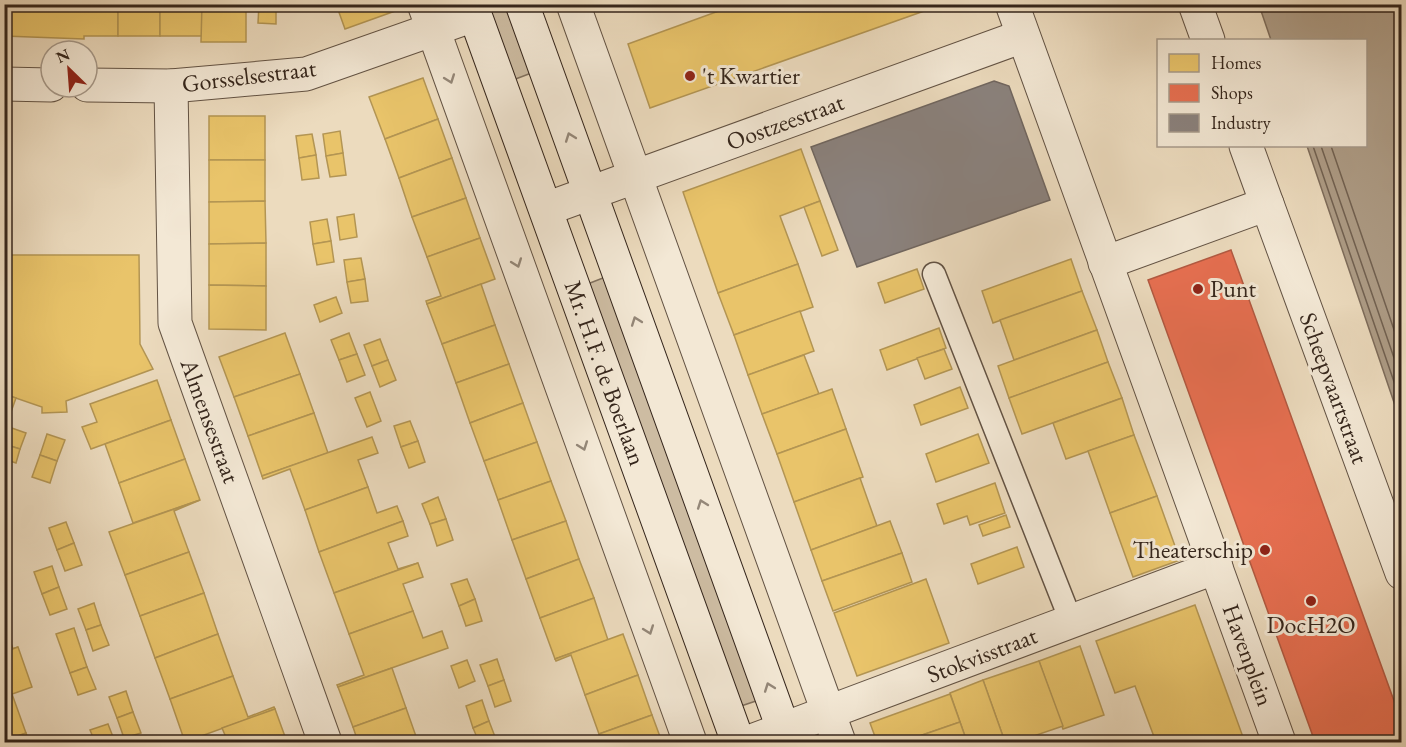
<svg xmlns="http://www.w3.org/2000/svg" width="1406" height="747" font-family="'EB Garamond',serif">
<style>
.green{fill:#cdbca2;stroke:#81715f;stroke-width:1.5}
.water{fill:#ae9d87;stroke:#7e6d5c;stroke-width:1.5}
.homes{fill:#e9c46a;stroke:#b39553;stroke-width:1.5}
.shops{fill:#e76f51;stroke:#b25941;stroke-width:1.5}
.industry{fill:#8a817c;stroke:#70665f;stroke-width:1.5}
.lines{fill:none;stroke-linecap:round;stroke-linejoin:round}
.shore{stroke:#726252;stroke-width:1.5}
.lane-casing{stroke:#635344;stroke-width:25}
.street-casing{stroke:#635344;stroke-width:35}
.secondary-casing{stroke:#35261c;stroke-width:35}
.lane{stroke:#f3e8d5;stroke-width:22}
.street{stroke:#f3e8d5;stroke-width:33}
.secondary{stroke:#f3e8d5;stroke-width:33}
.oneway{stroke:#948778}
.poi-dot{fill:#8f2418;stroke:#f3e8d5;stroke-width:2}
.labels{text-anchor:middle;stroke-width:6;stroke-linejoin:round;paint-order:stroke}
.street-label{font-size:24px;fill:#35261c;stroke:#f3e8d5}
.poi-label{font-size:24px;fill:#35261c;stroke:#f3e8d5;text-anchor:start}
</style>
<rect width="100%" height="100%" fill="#ecdbbe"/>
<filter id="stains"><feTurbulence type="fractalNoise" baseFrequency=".00333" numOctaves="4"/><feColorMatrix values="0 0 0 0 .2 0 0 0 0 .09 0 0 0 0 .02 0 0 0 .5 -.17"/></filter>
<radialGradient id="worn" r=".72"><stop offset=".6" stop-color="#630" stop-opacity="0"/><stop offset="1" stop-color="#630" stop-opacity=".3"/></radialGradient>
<!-- green -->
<g class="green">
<path d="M486,5H510L534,72L513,80Z"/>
<path d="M608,276L762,699L738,707L585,285Z"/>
</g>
<!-- water -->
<path class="water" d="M1259,5H1401V423L1307,146H1366V40H1271Z"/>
<!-- homes -->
<g class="homes">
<path d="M4,4H118V36H84V39L4,36Z"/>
<rect x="118" y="4" width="42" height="32"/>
<rect x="160" y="4" width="42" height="32"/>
<path d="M202,4H246V42H201Z"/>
<path d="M259,4H276V24L258,23Z"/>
<path d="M336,4H396L398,10L345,29Z"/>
<path d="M738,4H944L650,108L628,44Z"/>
<path d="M423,78L438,119L385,139L369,97Z"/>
<rect x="209" y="116" width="56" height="44"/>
<path d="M438,119L452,158L399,178L385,139Z"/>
<path d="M340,131L343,153L326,156L323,134Z"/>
<path d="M312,134L316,155L299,158L296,136Z"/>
<path d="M801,149L820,201L780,216L798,264L718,293L683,192Z"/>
<path d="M343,153L346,175L330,177L326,156Z"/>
<path d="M316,155L319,178L302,180L299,158Z"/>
<path d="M452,158L466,198L412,217L399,178Z"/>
<path d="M209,160H265V201L209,202Z"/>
<path d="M466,198L480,238L427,257L412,217Z"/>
<path d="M265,201L266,243L209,244V202Z"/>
<path d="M820,201L838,250L822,256L804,207Z"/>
<path d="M354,214L357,237L340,240L337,217Z"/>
<path d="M327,219L331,241L313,244L310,222Z"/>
<path d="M480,238L495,279L427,304L426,301L441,296L427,257Z"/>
<path d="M331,241L334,262L317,265L313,244Z"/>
<path d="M266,243V286L209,285V244Z"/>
<path d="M4,255H139L140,344L153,369L66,401L67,412L42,413V407L4,394Z"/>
<path d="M361,258L365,279L347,282L344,260Z"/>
<path d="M1071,259L1082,291L993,323L982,291Z"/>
<path d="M798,264L813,307L734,335L718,293Z"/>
<path d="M917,269L924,289L885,303L878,283Z"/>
<path d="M365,279L368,301L351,303L347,282Z"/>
<path d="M481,284L495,325L442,344L427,304Z"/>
<path d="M209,285L266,286V330L209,329Z"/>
<path d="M1082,291L1097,330L1014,360L1000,320Z"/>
<path d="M336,297L342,313L320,322L314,305Z"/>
<path d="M800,311L814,351L748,375L734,335Z"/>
<path d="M495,325L509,364L456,383L442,344Z"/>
<path d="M939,328L946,348L887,370L880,350Z"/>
<path d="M1097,330L1108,362L1009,398L998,366Z"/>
<path d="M285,333L300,374L234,397L219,357Z"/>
<path d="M349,333L357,354L339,360L331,340Z"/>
<path d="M380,339L388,360L372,366L364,345Z"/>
<path d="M944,349L952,369L925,379L917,358Z"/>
<path d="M357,354L365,375L347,382L339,360Z"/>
<path d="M804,355L819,394L762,414L748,375Z"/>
<path d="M388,360L396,380L380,387L372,366Z"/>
<path d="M1108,362L1122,398L1022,434L1009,398Z"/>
<path d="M509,364L523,403L470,423L456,383Z"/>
<path d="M300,374L314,413L248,436L234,397Z"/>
<path d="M157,380L171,420L91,449L82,427L97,422L90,404Z"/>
<path d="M960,387L968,408L921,425L914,405Z"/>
<path d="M832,389L846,429L777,454L762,414Z"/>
<path d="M370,392L381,421L367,427L355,398Z"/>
<path d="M4,394L16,398L6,426L26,433L20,449L4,444Z"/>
<path d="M1122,398L1134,435L1066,459L1053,423Z"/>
<path d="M523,403L537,442L484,461L470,423Z"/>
<path d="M314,413L328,453L262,476L248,436Z"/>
<path d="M171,420L185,459L119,483L105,444Z"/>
<path d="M410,421L418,441L401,447L394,426Z"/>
<path d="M846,429L863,477L794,502L777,454Z"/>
<path d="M47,434L65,440L57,461L40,455Z"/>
<path d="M978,434L989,463L936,482L926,454Z"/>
<path d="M1134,435L1157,496L1110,513L1088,451Z"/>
<path d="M372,437L378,453L358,460L368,487L305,510L290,469L263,479L262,476Z"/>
<path d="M418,441L425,462L409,468L401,447Z"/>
<path d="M537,442L551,481L498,500L484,461Z"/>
<path d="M4,444L20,449L16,463L4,459Z"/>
<path d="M40,455L57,461L50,483L32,477Z"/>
<path d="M185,459L200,500L133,523L119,483Z"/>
<path d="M860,478L877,526L811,550L794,502Z"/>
<path d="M551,481L566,521L512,540L498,500Z"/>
<path d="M995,483L1005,513L970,525L967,516L944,524L937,504Z"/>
<path d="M368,487L377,513L397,506L403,521L319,552L305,510Z"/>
<path d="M1157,496L1180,560L1133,577L1110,513Z"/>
<path d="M438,497L446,519L430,524L422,504Z"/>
<path d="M200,500L174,511L189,552L125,575L109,532Z"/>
<path d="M1006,515L1010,527L983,536L979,525Z"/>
<path d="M446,519L453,540L437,546L430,524Z"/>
<path d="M403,521L408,536L388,543L398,569L418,563L334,593L319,552Z"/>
<path d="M566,521L579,559L526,579L512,540Z"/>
<path d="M890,521L902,553L822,581L811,550Z"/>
<path d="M66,522L74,543L57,550L49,528Z"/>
<path d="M74,543L82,565L65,571L57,550Z"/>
<path d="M1017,547L1024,567L978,584L971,564Z"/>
<path d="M189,552L204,593L140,616L125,575Z"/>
<path d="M902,553L912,582L833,611L822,581Z"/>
<path d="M579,559L594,598L540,618L526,579Z"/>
<path d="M418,563L423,577L403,584L413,611L349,634L334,593Z"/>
<path d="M52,566L59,587L42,594L34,572Z"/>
<path d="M467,579L475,599L459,606L451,584Z"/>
<path d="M926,579L949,643L857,676L834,613Z"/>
<path d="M59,587L67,609L50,615L42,594Z"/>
<path d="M204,593L218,634L155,658L140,616Z"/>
<path d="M594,598L608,640L555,659L540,618Z"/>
<path d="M475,599L482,621L466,626L459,606Z"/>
<path d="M94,603L101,625L86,630L78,609Z"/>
<path d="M1195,605L1243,737L1228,742H1156L1135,686L1115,693L1096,641Z"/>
<path d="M413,611L423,638L442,631L448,648L338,687L337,685L364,675L349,634Z"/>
<path d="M4,623L13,649L18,647L4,652Z"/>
<path d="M101,625L109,645L93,651L86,630Z"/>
<path d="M74,628L87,667L70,673L56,634Z"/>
<path d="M218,634L233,676L170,699L155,658Z"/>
<path d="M623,634L638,675L585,695L571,655L556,661L555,659Z"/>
<path d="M1080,646L1104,715L1063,729L1039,661Z"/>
<path d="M18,647L32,687L4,697V652Z"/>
<path d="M497,659L504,680L488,686L480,665Z"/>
<path d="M467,660L475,681L459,688L451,666Z"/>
<path d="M1039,661L1063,726L1016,742H1005L983,680Z"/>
<path d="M87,667L96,689L78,695L70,673Z"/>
<path d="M392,668L406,708L353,727L338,687Z"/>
<path d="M638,675L652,715L599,734L585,695Z"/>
<path d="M233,676L248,717L274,707L275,709L185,742L170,699Z"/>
<path d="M504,680L511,701L495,707L488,686Z"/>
<path d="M983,680L1005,742H967L950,693Z"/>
<path d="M126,691L133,712L117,718L109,697Z"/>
<path d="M12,694L26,733L4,741V697Z"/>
<path d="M950,694L960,722L902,742H877L870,723Z"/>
<path d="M482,700L489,721L473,728L466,706Z"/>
<path d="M406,708L418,742H358L353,727Z"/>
<path d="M275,709L287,742H228L222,728Z"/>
<path d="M133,712L141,733L124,738L117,718Z"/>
<path d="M652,715L662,742H602L599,734Z"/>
<path d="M489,721L497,742H479L473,728Z"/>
<path d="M960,722L967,742H902Z"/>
<path d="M108,724L115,742H95L90,730Z"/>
<path d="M26,733L29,742H4V741Z"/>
<path d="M1243,737L1245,742H1228Z"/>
</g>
<!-- shops -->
<path class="shops" d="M1231,250L1402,723V742H1315L1148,280Z"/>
<!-- industry -->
<path class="industry" d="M994,81L1009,86L1050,200L857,267L811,147Z"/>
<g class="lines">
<!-- shore -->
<g class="shore">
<path d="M1313,146L1402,405"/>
<path d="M1321,146L1402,381"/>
<path d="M1331,146L1402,353"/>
</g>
<!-- lane casing -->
<g class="lane-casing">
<path id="lane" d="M934,274L1071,621"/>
</g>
<!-- street casing -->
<g class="street-casing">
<g id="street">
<path d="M424,4L690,742"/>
<path d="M573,4L839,742"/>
<path d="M1012,4L1279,742"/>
<path d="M1195,4L1208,40"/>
<path d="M4,84L51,85"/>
<path d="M87,85L171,86L306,74L474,15"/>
<path d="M171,86L175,323L325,742"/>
<path d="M1246,146L1267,204"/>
<path d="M546,209L1023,36"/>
<path d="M1105,263L1267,204L1402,573"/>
<path d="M749,742L1216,567"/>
</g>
</g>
<!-- secondary casing -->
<g class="secondary-casing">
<g id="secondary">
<path d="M471,4L738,742"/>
<path d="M522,4L788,742"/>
</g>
</g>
<!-- lane -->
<use href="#lane" class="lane"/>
<!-- street -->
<use href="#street" class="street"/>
<!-- secondary -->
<use href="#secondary" class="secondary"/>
</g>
<!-- one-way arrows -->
<defs><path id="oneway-chevron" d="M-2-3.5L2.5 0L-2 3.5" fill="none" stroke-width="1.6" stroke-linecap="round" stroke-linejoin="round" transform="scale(1.5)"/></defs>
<g class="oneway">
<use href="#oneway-chevron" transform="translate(450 79) rotate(70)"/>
<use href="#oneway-chevron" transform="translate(570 137) rotate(-110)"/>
<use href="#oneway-chevron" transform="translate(517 263) rotate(70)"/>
<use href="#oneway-chevron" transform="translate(636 321) rotate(-110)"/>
<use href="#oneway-chevron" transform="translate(583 446) rotate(70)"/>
<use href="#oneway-chevron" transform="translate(702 504) rotate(-110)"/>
<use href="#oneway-chevron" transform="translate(649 630) rotate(70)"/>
<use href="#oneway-chevron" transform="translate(769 687) rotate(-110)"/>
</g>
<!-- markers -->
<g class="poi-dot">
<circle cx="690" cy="76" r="6"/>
<circle cx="1198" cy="289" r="6"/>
<circle cx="1265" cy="550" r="6"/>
<circle cx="1311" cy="601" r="6"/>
</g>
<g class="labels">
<!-- street labels -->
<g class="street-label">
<text transform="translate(249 76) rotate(-7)" y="8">Gorsselsestraat</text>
<text transform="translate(785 122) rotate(-20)" y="8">Oostzeestraat</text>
<text transform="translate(605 373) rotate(70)" y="8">Mr. H.F. de Boerlaan</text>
<text transform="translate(1334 388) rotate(70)" y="8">Scheepvaartstraat</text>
<text transform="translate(210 421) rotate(70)" y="8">Almensestraat</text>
<text transform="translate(982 655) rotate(-21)" y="8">Stokvisstraat</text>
<text transform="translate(1248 655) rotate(70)" y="8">Havenplein</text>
</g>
<!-- poi labels -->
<g class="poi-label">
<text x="702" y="84">'t Kwartier</text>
<text x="1210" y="297">Punt</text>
<text x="1253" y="558" text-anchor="end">Theaterschip</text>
<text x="1311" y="633" text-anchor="middle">DocH2O</text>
</g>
</g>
<!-- margin -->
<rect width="1406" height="747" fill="none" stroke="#ecdbbe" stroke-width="24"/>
<rect x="6" y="6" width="1394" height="735" fill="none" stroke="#35261c" stroke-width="3"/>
<rect x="12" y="12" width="1382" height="723" fill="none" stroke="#35261c" stroke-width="1.5"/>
<!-- legend -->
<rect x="1157" y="39" width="210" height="108" fill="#f3e8d5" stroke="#a79a8b" stroke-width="1.5"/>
<rect x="1169" y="54" width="30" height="18" fill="#e9c46a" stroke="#a79a8b" stroke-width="1.5"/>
<text x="1211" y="69" font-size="18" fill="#35261c">Homes</text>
<rect x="1169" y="84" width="30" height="18" fill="#e76f51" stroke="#a79a8b" stroke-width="1.5"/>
<text x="1211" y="99" font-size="18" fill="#35261c">Shops</text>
<rect x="1169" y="114" width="30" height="18" fill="#8a817c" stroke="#a79a8b" stroke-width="1.5"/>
<text x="1211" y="129" font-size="18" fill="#35261c">Industry</text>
<!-- north arrow -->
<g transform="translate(69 69) rotate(335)"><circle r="28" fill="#f3e8d5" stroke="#a79a8b" stroke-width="1.5"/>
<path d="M0-4.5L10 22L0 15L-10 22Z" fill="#8f2418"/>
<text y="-9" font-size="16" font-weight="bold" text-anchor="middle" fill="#35261c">N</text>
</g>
<rect width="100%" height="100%" filter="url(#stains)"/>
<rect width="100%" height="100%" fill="url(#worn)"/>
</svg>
